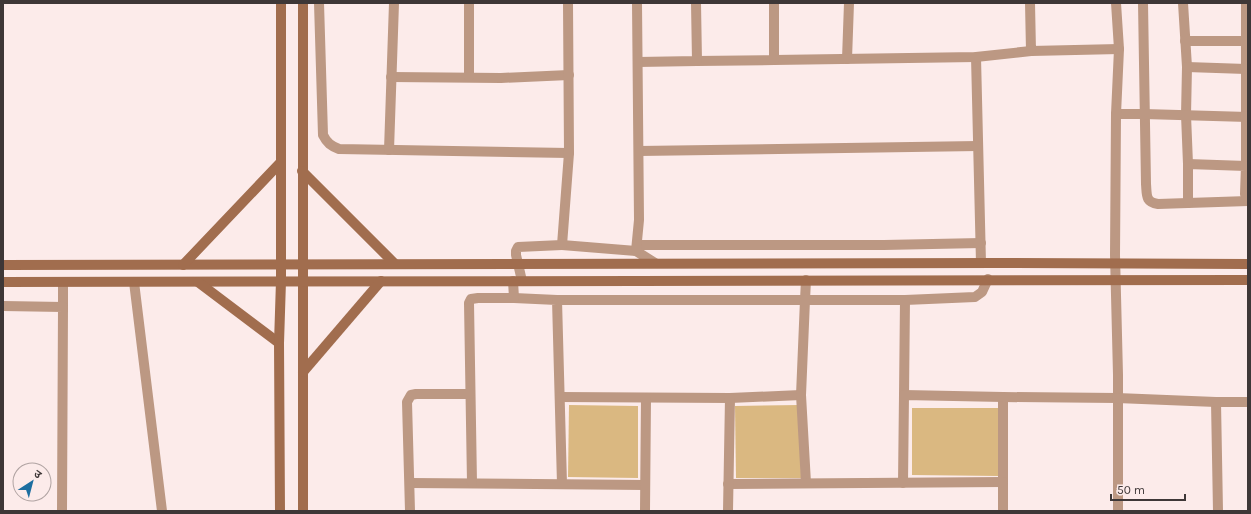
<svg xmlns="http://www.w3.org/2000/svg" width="1251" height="514" font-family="Karla,'Noto Sans Devanagari',sans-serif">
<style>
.green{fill:#dab881}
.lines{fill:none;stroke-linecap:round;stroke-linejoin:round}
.minor{stroke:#bc9883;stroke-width:10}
.tertiary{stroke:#bc9883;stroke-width:10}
.secondary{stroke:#a16d4e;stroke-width:10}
</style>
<rect width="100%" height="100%" fill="#fcebea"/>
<!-- green -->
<g class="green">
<path d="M569,405L638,406V478L568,477Z"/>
<path d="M800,405L801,478H736L735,406Z"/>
<path d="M912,408H999L998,476L912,475Z"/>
</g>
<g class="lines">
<!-- minor -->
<g class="minor">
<path d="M319,3L323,135C327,143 331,146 339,149L569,153"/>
<path d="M1030,3L1031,51L1119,49"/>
<path d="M1143,3L1146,184C1147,195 1145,202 1158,204L1248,201"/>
<path d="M1183,3L1187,67L1186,115L1188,164"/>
<path d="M1246,3V166"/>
<path d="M1185,41H1246"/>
<path d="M976,57L981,263"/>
<path d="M847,59L849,3"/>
<path d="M774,60L976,57L1031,51"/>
<path d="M697,61L774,60V3"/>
<path d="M638,62L697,61L696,3"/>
<path d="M1187,67L1246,69"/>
<path d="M391,77L501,78L569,75"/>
<path d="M469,77V3"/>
<path d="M1116,114H1144L1248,117"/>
<path d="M389,150L394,3"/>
<path d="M639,151L978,146"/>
<path d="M1188,203V164L1246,166L1245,194L1248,200"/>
<path d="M562,245L636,251L655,263"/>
<path d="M637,245H884L981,243"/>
<path d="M636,251L639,220L637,3"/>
<path d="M522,281L516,255V251L518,247L562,245L569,153L568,3"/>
<path d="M63,282V307"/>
<path d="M134,282L162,511"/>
<path d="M514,298L557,300L562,484"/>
<path d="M557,300H805L806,280"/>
<path d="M905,300L975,297L982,292L988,279"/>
<path d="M3,306L63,307L62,511"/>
<path d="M560,397L730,398L801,395"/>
<path d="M1003,397V511"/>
<path d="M1216,402L1218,511"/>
<path d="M410,483L645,485"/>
<path d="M472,483L469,303L471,299L478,298H514L513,281"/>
<path d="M806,483L801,395L805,300H905L904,395"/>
<path d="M903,483L904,395L1003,397L1117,398"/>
<path d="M728,484L1003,482"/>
<path d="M410,511L407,402L411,395L416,394H470"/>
<path d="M645,511L646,398"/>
<path d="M728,511L730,398"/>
</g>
<!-- tertiary -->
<g class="tertiary">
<path d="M1116,3L1119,49L1116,114L1115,255L1118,375V511"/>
<path d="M1117,398L1216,402H1248"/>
</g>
<!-- secondary -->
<g class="secondary">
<path d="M303,3V511"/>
<path d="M302,171L395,264"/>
<path d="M3,265L997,263L1248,264"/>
<path d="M183,265L281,162"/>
<path d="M3,282L1248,280"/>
<path d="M198,282L279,343"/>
<path d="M303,372L381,281"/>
<path d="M280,511L279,343L281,281V3"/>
</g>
</g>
<!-- border -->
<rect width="1251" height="514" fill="none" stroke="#3e3737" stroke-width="8"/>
<!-- north arrow -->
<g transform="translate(32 482) rotate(36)"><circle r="19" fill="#fcebea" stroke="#b0a3a2"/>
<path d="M0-3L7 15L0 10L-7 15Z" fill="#1d6ea0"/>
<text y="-6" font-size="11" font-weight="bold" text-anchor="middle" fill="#3e3737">उ</text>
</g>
<!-- scale -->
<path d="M1111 494v6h74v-6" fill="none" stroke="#3e3737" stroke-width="2"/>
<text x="1117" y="494" font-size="12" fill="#3e3737" stroke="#fcebea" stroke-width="3" paint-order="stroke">50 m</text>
</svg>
